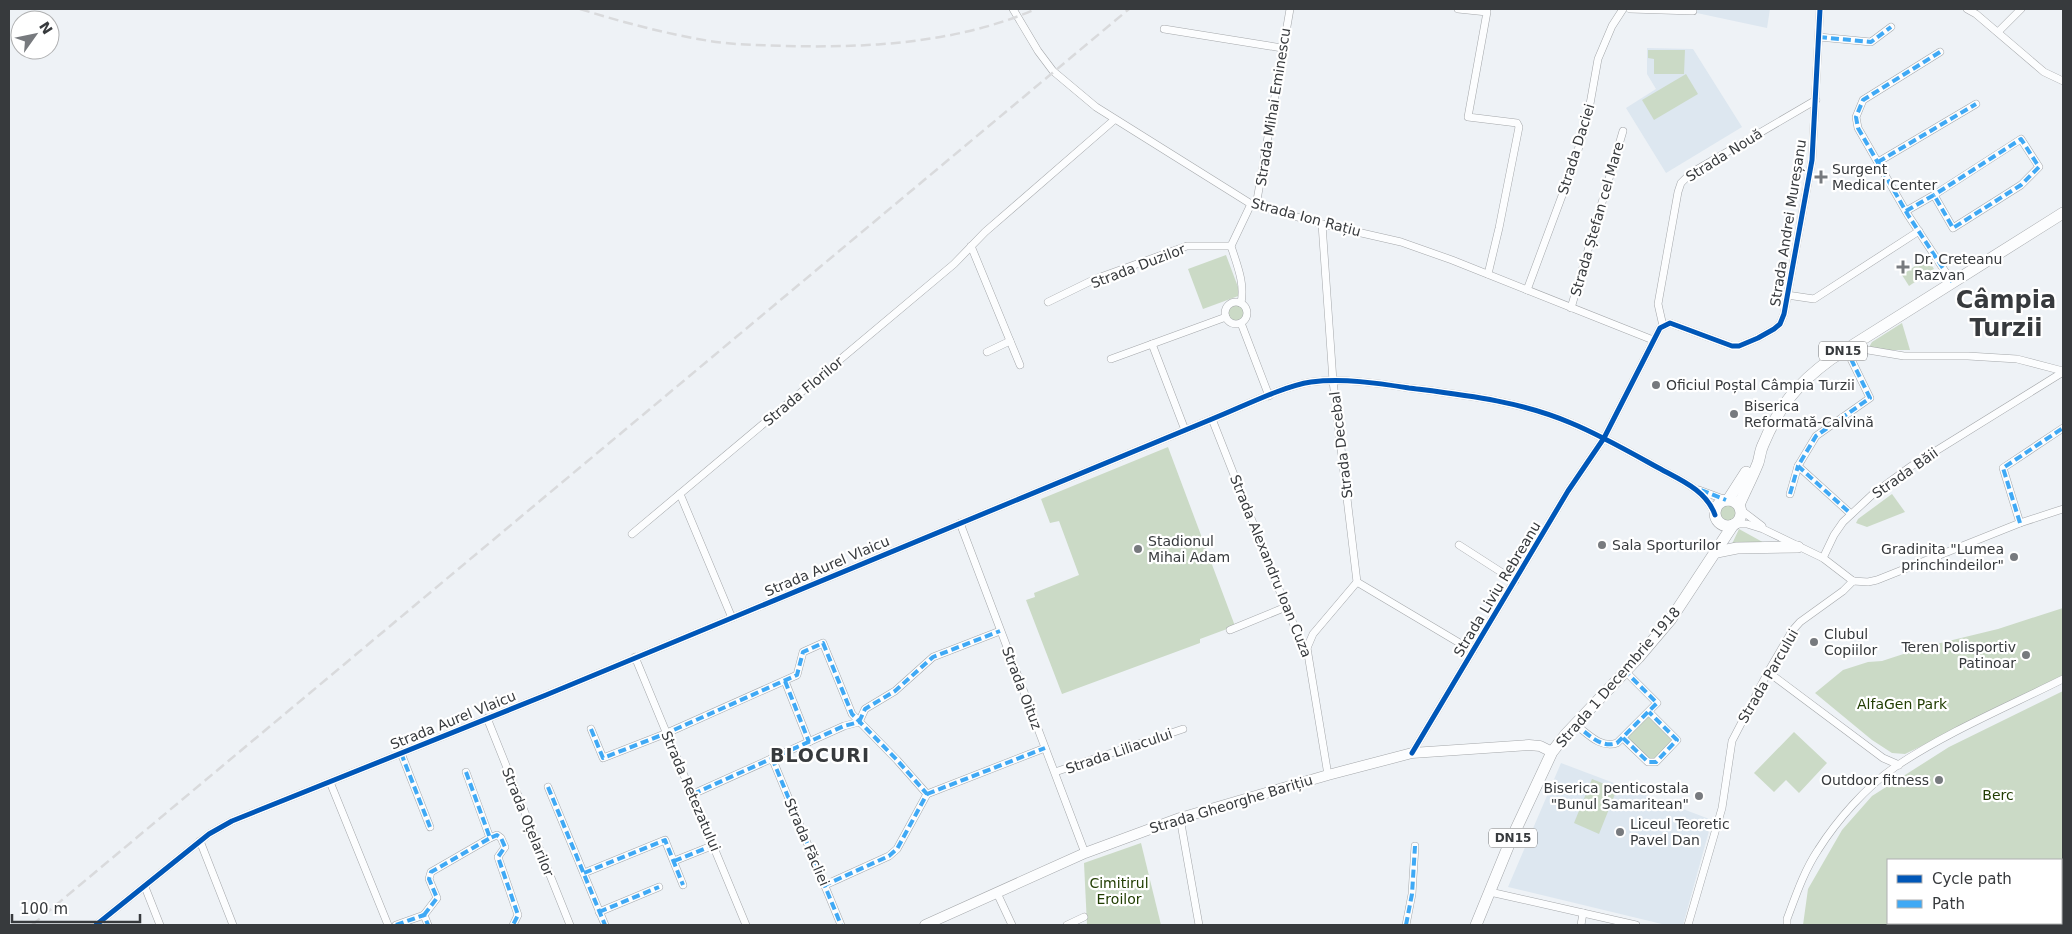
<svg xmlns="http://www.w3.org/2000/svg" width="2072" height="934" font-family="'DejaVu Sans',sans-serif">
<style>
.built{fill:#dde7f0}
.green{fill:#cbdac6;fill-rule:evenodd}
.lines{fill:none;stroke-linecap:round;stroke-linejoin:round}
.street-casing{stroke:#a4a7aa;stroke-width:8}
.secondary-casing{stroke:#a4a7aa;stroke-width:11}
.primary-casing{stroke:#a4a7aa;stroke-width:12}
.street{stroke:#fcfdfe;stroke-width:7}
.secondary{stroke:#fcfdfe;stroke-width:10}
.primary{stroke:#fcfdfe;stroke-width:11}
.rail{stroke:#d9dadc;stroke-width:2.5;stroke-dasharray:10 5;stroke-linecap:butt}
.quiet{stroke:#3fa9f5;stroke-width:4;stroke-dasharray:8 4;stroke-linecap:butt}
.cycleway-casing{stroke:#fff;stroke-width:8}
.cycleway{stroke:#0057b8;stroke-width:5}
.poi-dot{fill:#777a7e;stroke:#fff;stroke-width:2}
.labels{text-anchor:middle;stroke-width:4.5;stroke-linejoin:round;paint-order:stroke}
.shield{fill:#fff;stroke:#737577;stroke-width:1}
.shield-label{font-size:12px;font-weight:bold;fill:#373a3d}
.street-label{font-size:14px;fill:#373a3d;stroke:#fff}
.poi-label{font-size:14px;fill:#373a3d;stroke:#fff;text-anchor:start}
.park-label{font-size:14px;fill:#223e03;stroke:#fff}
.district-label{font-size:19px;font-weight:bold;letter-spacing:1px;fill:#373a3d;stroke:#fff}
.town-label{font-size:24px;font-weight:bold;fill:#373a3d;stroke:#fff}
</style>
<rect width="100%" height="100%" fill="#eef2f6"/>
<!-- built -->
<g class="built">
<path d="M1678,9H1770L1767,28Z"/>
<path d="M1647,48L1693,49L1742,127L1666,173L1626,108L1656,89L1647,74Z"/>
<path d="M1561,763L1712,820L1683,925H1666L1508,887Z"/>
</g>
<!-- green -->
<g class="green">
<path d="M1648,50H1685L1684,74H1654V59L1648,58Z"/>
<path d="M1686,74L1698,94L1654,120L1642,100Z"/>
<path d="M1226,255L1241,295L1203,309L1188,269Z"/>
<path d="M1927,258L1934,269L1909,286L1902,275Z"/>
<circle cx="1236" cy="313" r="8"/>
<path d="M1902,323L1910,350H1879L1869,347L1872,342Z"/>
<path d="M1168,447L1235,626L1200,639V643L1062,694L1026,600L1035,597L1034,593L1079,575L1059,521L1050,523L1041,499Z"/>
<path d="M1892,494L1905,512L1867,527L1856,523L1858,519Z"/>
<circle cx="1728" cy="513" r="8"/>
<path d="M1739,529L1768,545L1732,544Z"/>
<path d="M2063,608V677L1905,754L1892,753L1872,740L1815,693L1843,670L1868,662L1882,661L1928,646L1998,629Z"/>
<path d="M2063,691V925H1803L1808,889L1842,830L1872,796L1949,747ZM1888,860H2061V923H1888Z"/>
<path d="M1649,715L1674,740L1652,762L1627,737Z"/>
<path d="M1794,732L1827,763L1799,793L1786,780L1774,792L1754,773Z"/>
<path d="M1592,779L1617,789L1599,834L1574,823Z"/>
<path d="M1141,843L1161,925H1087L1084,863Z"/>
</g>
<g class="lines">
<!-- street casing -->
<g class="street-casing">
<g id="street">
<path d="M1013,9L1038,51L1053,71L1096,107L1251,204L1322,224L1401,242L1452,260L1653,340"/>
<path d="M1458,9L1487,12L1468,117L1517,123L1519,127L1499,228L1488,274"/>
<path d="M1630,9L1693,11"/>
<path d="M1967,9L1976,14L2044,72L2063,81"/>
<path d="M1164,29L1282,48"/>
<path d="M1998,32L2021,9"/>
<path d="M1819,37L1871,42L1891,27"/>
<path d="M1940,52L1863,100L1856,117L1858,128L1908,215L1952,282"/>
<path d="M1878,162L1976,104"/>
<path d="M1256,206L1290,9"/>
<path d="M1906,211L1934,195L1953,228L2021,185L2039,167L2021,139L1934,195"/>
<path d="M971,246L1020,365"/>
<path d="M1527,290L1576,158L1590,104L1598,59L1612,26L1623,9"/>
<path d="M1787,295L1814,299L1919,231"/>
<path d="M1048,302L1095,279L1187,246H1231"/>
<circle cx="1236" cy="313" r="11"/>
<path d="M1241,303C1245,283 1237,265 1231,246L1251,204"/>
<path d="M1571,308L1623,131"/>
<path d="M1241,323L1269,396"/>
<path d="M1663,326L1658,304L1678,192L1681,183L1691,173L1816,100"/>
<path d="M1152,344L1185,430"/>
<path d="M987,352L1010,341"/>
<path d="M1111,359L1226,317"/>
<path d="M1212,419L1286,607L1300,639L1307,648L1328,775"/>
<path d="M1699,490L1726,500"/>
<path d="M680,494L732,618"/>
<path d="M1790,494L1798,466"/>
<path d="M1741,510L1762,526"/>
<path d="M1851,514L1798,466L1816,436L1870,398L1851,359L1850,347L1904,356H1968L2017,359L2063,371"/>
<path d="M960,523L1085,853"/>
<path d="M2020,523L2003,468L2063,428"/>
<path d="M1735,524H1747L1763,529L1823,558L1853,581"/>
<path d="M632,534L954,264L985,232L1114,120"/>
<path d="M1459,545L1515,581"/>
<path d="M1823,558L1834,535L1843,522L1873,494L1910,467L2063,372"/>
<path d="M1853,581L1868,582L1877,580L2020,523L2063,509"/>
<path d="M1357,582L1473,651"/>
<path d="M1230,630L1286,607"/>
<path d="M1307,648L1313,634L1357,582L1333,381L1322,224"/>
<path d="M635,657L746,925"/>
<path d="M1768,672L1883,758L1899,765"/>
<path d="M785,681L809,742"/>
<path d="M487,718L570,925"/>
<path d="M859,722L865,709L895,691L933,657L1000,631"/>
<path d="M1575,724C1588,734 1601,749 1617,743L1657,703L1625,671"/>
<path d="M591,729L603,758L667,733L797,675L803,652L823,643L852,714L897,760L927,794L897,849L889,856L825,885"/>
<path d="M1623,738L1648,762H1656L1677,740L1649,712"/>
<path d="M401,753L430,827"/>
<path d="M1412,753L1568,491L1604,438L1660,328L1670,323L1732,346H1739L1758,338L1774,329L1780,324L1784,314L1812,160L1820,9"/>
<path d="M772,758L841,925"/>
<path d="M466,772L490,838L497,835L501,838L505,847L498,857L518,915L513,925"/>
<path d="M1055,772L1183,729"/>
<path d="M330,782L388,925"/>
<path d="M548,787L605,925"/>
<path d="M693,794L844,726L859,722"/>
<path d="M927,794L1045,748"/>
<path d="M1180,818L1199,925"/>
<path d="M200,841L233,925"/>
<path d="M674,861L714,845"/>
<path d="M584,873L665,840L683,885"/>
<path d="M145,887L160,925"/>
<path d="M1490,892L1636,925"/>
<path d="M997,893L1012,925"/>
<path d="M599,912L659,887"/>
<path d="M424,915L437,898L429,879L431,872L490,838"/>
<path d="M96,925L209,834L232,821L546,695L1212,419C1240,408 1283,386 1311,382C1343,378 1377,383 1409,388C1464,395 1520,401 1571,423C1600,435 1628,451 1655,466C1678,479 1706,489 1715,515"/>
<path d="M396,925L424,915L428,925"/>
<path d="M1067,925L1084,917"/>
<path d="M1406,925L1412,894L1415,846"/>
<path d="M1581,925L1583,913"/>
<path d="M1688,925L1722,808L1732,741L1768,672L1792,631L1800,622L1843,591L1853,581"/>
<path d="M1787,925V919C1796,895 1804,871 1818,850C1837,820 1866,787 1895,767C1947,732 2007,707 2063,679"/>
</g>
</g>
<!-- secondary casing -->
<g class="secondary-casing">
<path id="secondary" d="M925,925L1085,853L1180,818L1328,775L1412,753L1529,745L1540,746L1552,752"/>
</g>
<!-- primary casing -->
<g class="primary-casing">
<g id="primary">
<path d="M1728,500L1746,472"/>
<circle cx="1728" cy="513" r="13"/>
<path d="M1739,505C1745,491 1752,478 1758,463C1760,457 1760,451 1763,445C1779,406 1797,384 1831,359L2063,213"/>
<path d="M1717,552L1737,548L1798,547"/>
<path d="M1476,925L1510,842L1552,752L1567,733L1638,658L1671,619L1733,525"/>
</g>
</g>
<!-- street -->
<use href="#street" class="street"/>
<!-- secondary -->
<use href="#secondary" class="secondary"/>
<!-- primary -->
<use href="#primary" class="primary"/>
<!-- rail -->
<g class="rail">
<path d="M580,9C622,22 666,34 710,41C735,45 760,45 786,46C870,48 958,43 1036,9"/>
<path d="M32,925L1129,9"/>
</g>
<!-- quiet -->
<g class="quiet">
<path d="M1819,37L1871,42L1891,27"/>
<path d="M1940,52L1863,100L1856,117L1858,128L1908,215L1952,282"/>
<path d="M1878,162L1976,104"/>
<path d="M1906,211L1934,195L1953,228L2021,185L2039,167L2021,139L1934,195"/>
<path d="M1850,347L1851,359L1870,398L1816,436L1798,466L1851,514"/>
<path d="M1701,490L1726,500"/>
<path d="M1790,494L1798,466"/>
<path d="M2020,523L2003,468L2063,428"/>
<path d="M785,681L809,742"/>
<path d="M859,722L865,709L895,691L933,657L1000,631"/>
<path d="M1575,724C1588,734 1601,749 1617,743L1657,703L1625,671"/>
<path d="M591,729L603,758L667,733L797,675L803,652L823,643L852,714L897,760L927,794L897,849L889,856L825,885"/>
<path d="M1623,738L1648,762H1656L1677,740L1649,712"/>
<path d="M401,753L430,827"/>
<path d="M772,758L841,925"/>
<path d="M466,772L490,838L497,835L501,838L505,847L498,857L518,915L513,925"/>
<path d="M548,787L605,925"/>
<path d="M693,794L844,726L859,722"/>
<path d="M927,794L1045,748"/>
<path d="M674,861L714,845"/>
<path d="M584,873L665,840L683,885"/>
<path d="M599,912L659,887"/>
<path d="M424,915L437,898L429,879L431,872L490,838"/>
<path d="M396,925L424,915L428,925"/>
<path d="M1406,925L1412,894L1415,846"/>
</g>
<!-- cycleway casing -->
<g class="cycleway-casing">
<g id="cycleway">
<path d="M1412,753L1568,491L1604,438L1660,328L1670,323L1732,346H1739L1758,338L1774,329L1780,324L1784,314L1812,160L1820,9"/>
<path d="M96,925L209,834L232,821L546,695L1212,419C1240,408 1283,386 1311,382C1343,378 1377,383 1409,388C1464,395 1520,401 1571,423C1600,435 1628,451 1655,466C1678,479 1706,489 1715,515"/>
</g>
</g>
<!-- cycleway -->
<use href="#cycleway" class="cycleway"/>
</g>
<!-- markers -->
<g class="poi-dot">
<path d="M1818.5 169.5h5v5h5v5h-5v5h-5v-5h-5v-5h5z"/>
<path d="M1900.5 259.5h5v5h5v5h-5v5h-5v-5h-5v-5h5z"/>
<circle cx="1656" cy="385" r="5"/>
<circle cx="1734" cy="414" r="5"/>
<circle cx="1602" cy="545" r="5"/>
<circle cx="1138" cy="549" r="5"/>
<circle cx="2014" cy="557" r="5"/>
<circle cx="1814" cy="642" r="5"/>
<circle cx="2026" cy="655" r="5"/>
<circle cx="1939" cy="780" r="5"/>
<circle cx="1699" cy="796" r="5"/>
<circle cx="1620" cy="832" r="5"/>
</g>
<g class="labels">
<!-- shield labels -->
<g class="shield">
<rect x="1819" y="341.5" width="48" height="19" rx="4"/>
<rect x="1489" y="828.5" width="48" height="19" rx="4"/>
</g>
<g class="shield-label">
<text x="1843" y="355">DN15</text>
<text x="1513" y="842">DN15</text>
</g>
<!-- street labels -->
<g class="street-label">
<text transform="translate(1273 107) rotate(-81)" y="5">Strada Mihai Eminescu</text>
<text transform="translate(1576 149) rotate(-73)" y="5">Strada Daciei</text>
<text transform="translate(1724 155) rotate(-32)" y="5">Strada Nouă</text>
<text transform="translate(1306 217) rotate(15)" y="5">Strada Ion Rațiu</text>
<text transform="translate(1597 219) rotate(-74)" y="5">Strada Ștefan cel Mare</text>
<text transform="translate(1788 223) rotate(-81)" y="5">Strada Andrei Mureșanu</text>
<text transform="translate(1138 266) rotate(-21)" y="5">Strada Duzilor</text>
<text transform="translate(803 391) rotate(-40)" y="5">Strada Florilor</text>
<text transform="translate(1341 445) rotate(-97)" y="5">Strada Decebal</text>
<text transform="translate(1905 473) rotate(-35)" y="5">Strada Băii</text>
<text transform="translate(827 566) rotate(-23)" y="5">Strada Aurel Vlaicu</text>
<text transform="translate(1271 566) rotate(68)" y="5">Strada Alexandru Ioan Cuza</text>
<text transform="translate(1497 589) rotate(-59)" y="5">Strada Liviu Rebreanu</text>
<text transform="translate(1768 676) rotate(-60)" y="5">Strada Parcului</text>
<text transform="translate(1618 677) rotate(-49)" y="5">Strada 1 Decembrie 1918</text>
<text transform="translate(1022 688) rotate(69)" y="5">Strada Oituz</text>
<text transform="translate(453 720) rotate(-22)" y="5">Strada Aurel Vlaicu</text>
<text transform="translate(1119 751) rotate(-19)" y="5">Strada Liliacului</text>
<text transform="translate(691 791) rotate(67)" y="5">Strada Retezatului</text>
<text transform="translate(1231 804) rotate(-17)" y="5">Strada Gheorghe Barițiu</text>
<text transform="translate(528 822) rotate(68)" y="5">Strada Oțelarilor</text>
<text transform="translate(807 842) rotate(67)" y="5">Strada Făcliei</text>
</g>
<!-- poi labels -->
<g class="poi-label">
<text x="1832" y="174">Surgent<tspan x="1832" dy="16">Medical Center</tspan></text>
<text x="1914" y="264">Dr. Creteanu<tspan x="1914" dy="16">Razvan</tspan></text>
<text x="1666" y="390">Oficiul Poștal Câmpia Turzii</text>
<text x="1744" y="411">Biserica<tspan x="1744" dy="16">Reformată-Calvină</tspan></text>
<text x="1148" y="546">Stadionul<tspan x="1148" dy="16">Mihai Adam</tspan></text>
<text x="1612" y="550">Sala Sporturilor</text>
<text x="2004" y="554" text-anchor="end">Gradinita "Lumea<tspan x="2004" dy="16">princhindeilor"</tspan></text>
<text x="1824" y="639">Clubul<tspan x="1824" dy="16">Copiilor</tspan></text>
<text x="2016" y="652" text-anchor="end">Teren Polisportiv<tspan x="2016" dy="16">Patinoar</tspan></text>
<text x="1929" y="785" text-anchor="end">Outdoor fitness</text>
<text x="1689" y="793" text-anchor="end">Biserica penticostala<tspan x="1689" dy="16">"Bunul Samaritean"</tspan></text>
<text x="1630" y="829">Liceul Teoretic<tspan x="1630" dy="16">Pavel Dan</tspan></text>
</g>
<!-- park labels -->
<g class="park-label">
<text x="1902" y="709">AlfaGen Park</text>
<text x="1998" y="800">Berc</text>
<text x="1119" y="888">Cimitirul<tspan x="1119" dy="16">Eroilor</tspan></text>
</g>
<!-- district labels -->
<g class="district-label">
<text x="820" y="762">BLOCURI</text>
</g>
<!-- town labels -->
<g class="town-label">
<text x="2006" y="308">Câmpia<tspan x="2006" dy="28">Turzii</tspan></text>
</g>
</g>
<!-- border -->
<rect width="2072" height="934" fill="none" stroke="#373a3d" stroke-width="20"/>
<!-- legend -->
<rect x="1887" y="859" width="175" height="65" fill="#ffffff" stroke="#afb0b1"/>
<rect x="1897" y="875" width="25" height="8" fill="#0057b8" stroke="#afb0b1"/>
<text x="1932" y="884" font-size="15" fill="#373a3d">Cycle path</text>
<rect x="1897" y="900" width="25" height="8" fill="#3fa9f5" stroke="#afb0b1"/>
<text x="1932" y="909" font-size="15" fill="#373a3d">Path</text>
<!-- north arrow -->
<g transform="translate(35 35) rotate(57)"><circle r="24" fill="#ffffff" stroke="#afb0b1"/>
<path d="M0-4L9 19L0 12L-9 19Z" fill="#777a7e"/>
<text y="-8" font-size="14" font-weight="bold" text-anchor="middle" fill="#373a3d">N</text>
</g>
<!-- scale -->
<path d="M12 914v8h128v-8" fill="none" stroke="#373a3d" stroke-width="2.5"/>
<text x="20" y="914" font-size="15" fill="#373a3d" stroke="#ffffff" stroke-width="4" paint-order="stroke">100 m</text>
</svg>
